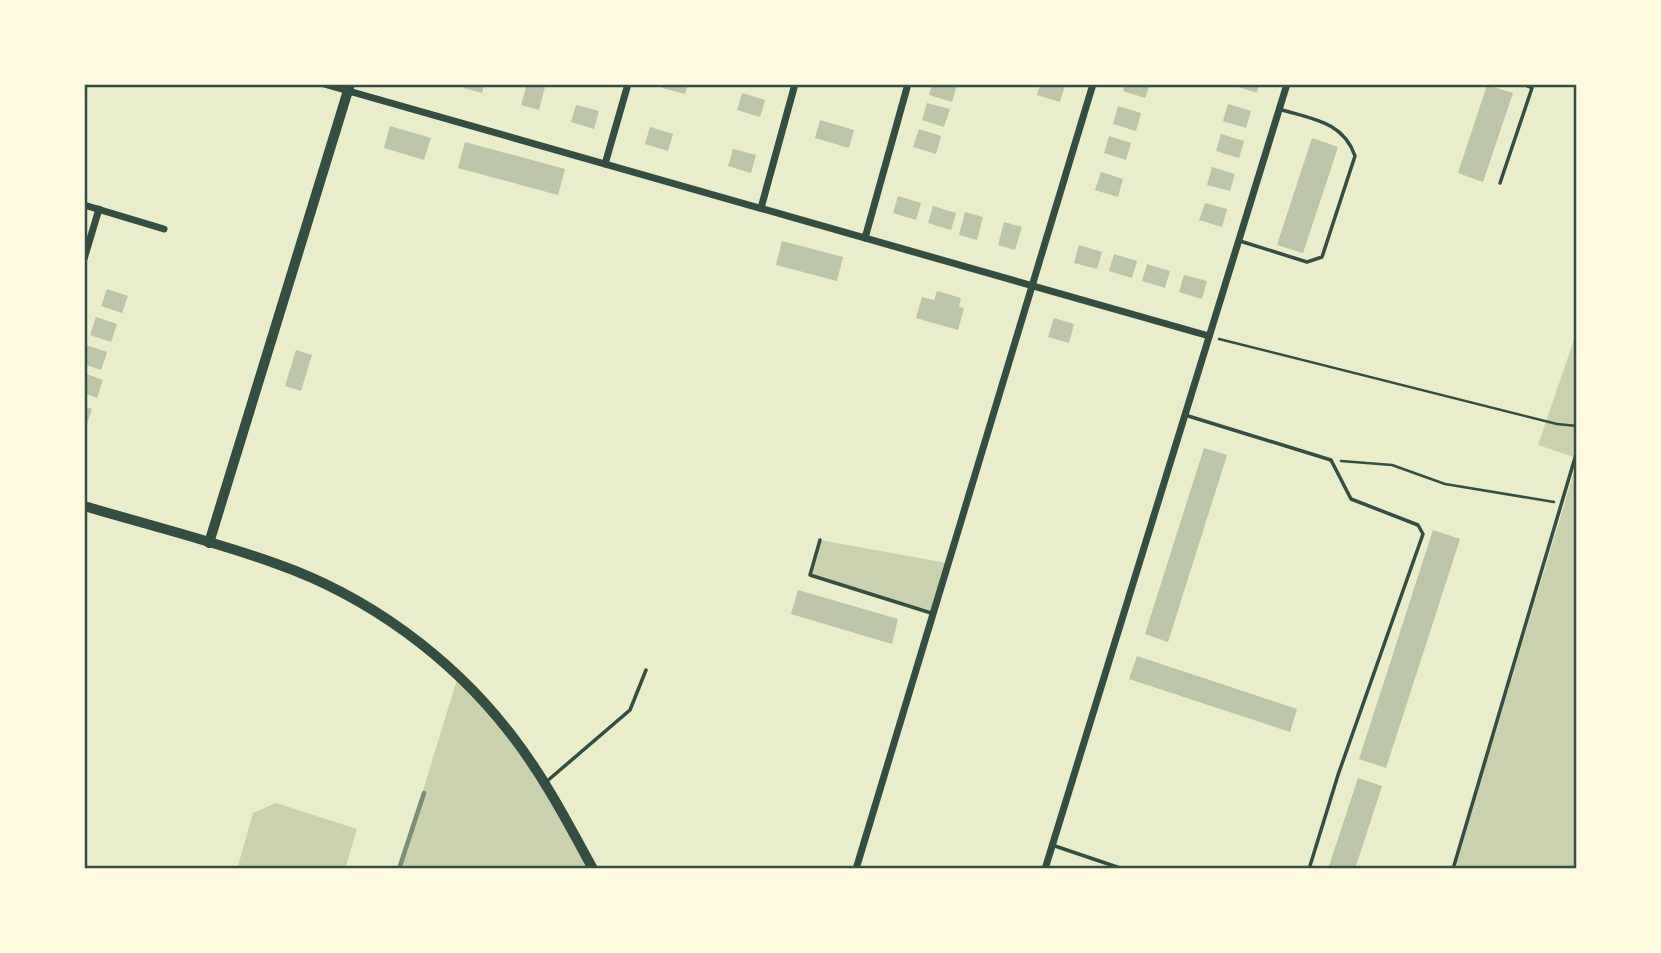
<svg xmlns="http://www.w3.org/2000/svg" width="1661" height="953" font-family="Raleway,sans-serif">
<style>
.green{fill:#cad2ad}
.building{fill:#bcc5a7}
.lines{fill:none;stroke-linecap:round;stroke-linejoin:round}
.path{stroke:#344e41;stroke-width:2.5}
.service{stroke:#344e41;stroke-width:3.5}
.minor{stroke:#344e41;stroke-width:7}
.tertiary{stroke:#344e41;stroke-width:10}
.secondary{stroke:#344e41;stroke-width:10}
.rail{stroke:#7c8e77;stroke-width:4.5}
.neatline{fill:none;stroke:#344e41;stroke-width:2.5}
</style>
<rect width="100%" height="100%" fill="#e9edc9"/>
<!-- green -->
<g class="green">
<path d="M1577,331V458L1538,445Z"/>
<path d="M1577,462V869H1454Z"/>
<path d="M820,540L947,563L931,613L810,575Z"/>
<path d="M458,676L510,732L593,869H399Z"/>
<path d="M276,803L357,829L345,869H247L238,866L253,813Z"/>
</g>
<!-- building -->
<g class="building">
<path d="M465,84H484L482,93L464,88Z"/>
<path d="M527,84L545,87L539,110L521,105Z"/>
<path d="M663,84H688L685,94L662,88Z"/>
<path d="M932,84H957L952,102L929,95Z"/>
<path d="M1041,84L1065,85L1060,102L1037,95Z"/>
<path d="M1125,84H1150L1145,98L1123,91Z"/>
<path d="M1230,84H1259L1257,93Z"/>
<path d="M1487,85L1513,93L1483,182L1458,173Z"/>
<path d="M742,93L765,100L760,117L737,110Z"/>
<path d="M927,103L950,109L944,127L922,120Z"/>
<path d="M1228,104L1251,111L1246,128L1223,121Z"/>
<path d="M576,105L599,111L594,129L571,122Z"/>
<path d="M1118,106L1141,113L1136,131L1113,124Z"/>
<path d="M820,120L854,130L849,148L815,138Z"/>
<path d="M390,126L431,138L424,160L384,148Z"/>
<path d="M650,127L673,134L668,151L645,144Z"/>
<path d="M919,129L941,136L936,154L913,147Z"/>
<path d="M1221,134L1244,141L1239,158L1216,151Z"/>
<path d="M1109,136L1131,143L1126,160L1104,153Z"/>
<path d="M1312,138L1338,147L1303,253L1277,245Z"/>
<path d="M465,142L565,169L558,195L458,168Z"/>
<path d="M733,149L756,155L751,173L728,166Z"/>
<path d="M1212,167L1235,174L1230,191L1207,185Z"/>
<path d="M1101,172L1123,179L1118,197L1095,190Z"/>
<path d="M898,196L921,203L916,220L893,213Z"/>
<path d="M1205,203L1227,209L1222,227L1199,220Z"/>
<path d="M933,206L956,213L951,230L928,223Z"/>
<path d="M965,212L983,217L977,240L959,235Z"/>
<path d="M1004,222L1022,227L1015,250L998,245Z"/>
<path d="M782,241L843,257L837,281L776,265Z"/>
<path d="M1079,245L1102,252L1097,269L1074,263Z"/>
<path d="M1114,254L1137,261L1132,278L1109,271Z"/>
<path d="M1147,264L1170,271L1165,288L1142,281Z"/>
<path d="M1184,275L1207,281L1202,299L1179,292Z"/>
<path d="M107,289L128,296L122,313L101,306Z"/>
<path d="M937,291L961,298L959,307L964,308L958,330L916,318L922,297L934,300Z"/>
<path d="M96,317L117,324L111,342L90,335Z"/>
<path d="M1054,318L1074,324L1069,343L1048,337Z"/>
<path d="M86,345L107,352L101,370L84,364Z"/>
<path d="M296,350L312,355L301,391L285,386Z"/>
<path d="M84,373L103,380L97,398L84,393Z"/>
<path d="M84,406L92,409L86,427L84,426Z"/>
<path d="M1204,448L1227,455L1168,642L1145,634Z"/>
<path d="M1433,530L1460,539L1386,768L1359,759Z"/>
<path d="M798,590L898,619L892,644L791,614Z"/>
<path d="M1137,656L1297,709L1290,732L1129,679Z"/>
<path d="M1358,778L1382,786L1355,869H1328Z"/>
</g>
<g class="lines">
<!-- path -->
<g class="path">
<path d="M1219,339L1557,424L1577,426"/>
<path d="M1341,461L1392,465L1445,484L1554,502"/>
</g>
<!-- service -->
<g class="service">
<path d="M1500,183L1532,88L1523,84"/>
<path d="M1240,241L1307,262L1322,257L1355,156C1343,121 1311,119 1279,109"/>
<path d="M1185,415L1331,460L1351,499L1418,525L1423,534L1338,775L1309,869"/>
<path d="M820,540L810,575L931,613"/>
<path d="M546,782L630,710L646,670"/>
<path d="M1052,845L1123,869"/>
<path d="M1453,869L1577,451"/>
</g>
<!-- minor -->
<g class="minor">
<path d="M324,84L1209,336"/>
<path d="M605,164L628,84"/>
<path d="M84,205L164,229"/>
<path d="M761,208L795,84"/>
<path d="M865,238L908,84"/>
<path d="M84,259L99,209"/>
<path d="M856,869L1093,84"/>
<path d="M1045,869L1287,84"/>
</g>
<!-- tertiary -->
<path class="tertiary" d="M209,543L350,84"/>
<!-- secondary -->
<path class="secondary" d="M84,506C148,525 214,541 277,564C368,596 451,657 510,733C543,775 568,823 593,869"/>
<!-- rail -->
<path class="rail" d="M399,869L424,793"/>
</g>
<!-- border -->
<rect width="1661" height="953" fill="none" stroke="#fefae0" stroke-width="172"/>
<rect x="86" y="86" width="1489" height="781" class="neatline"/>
</svg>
